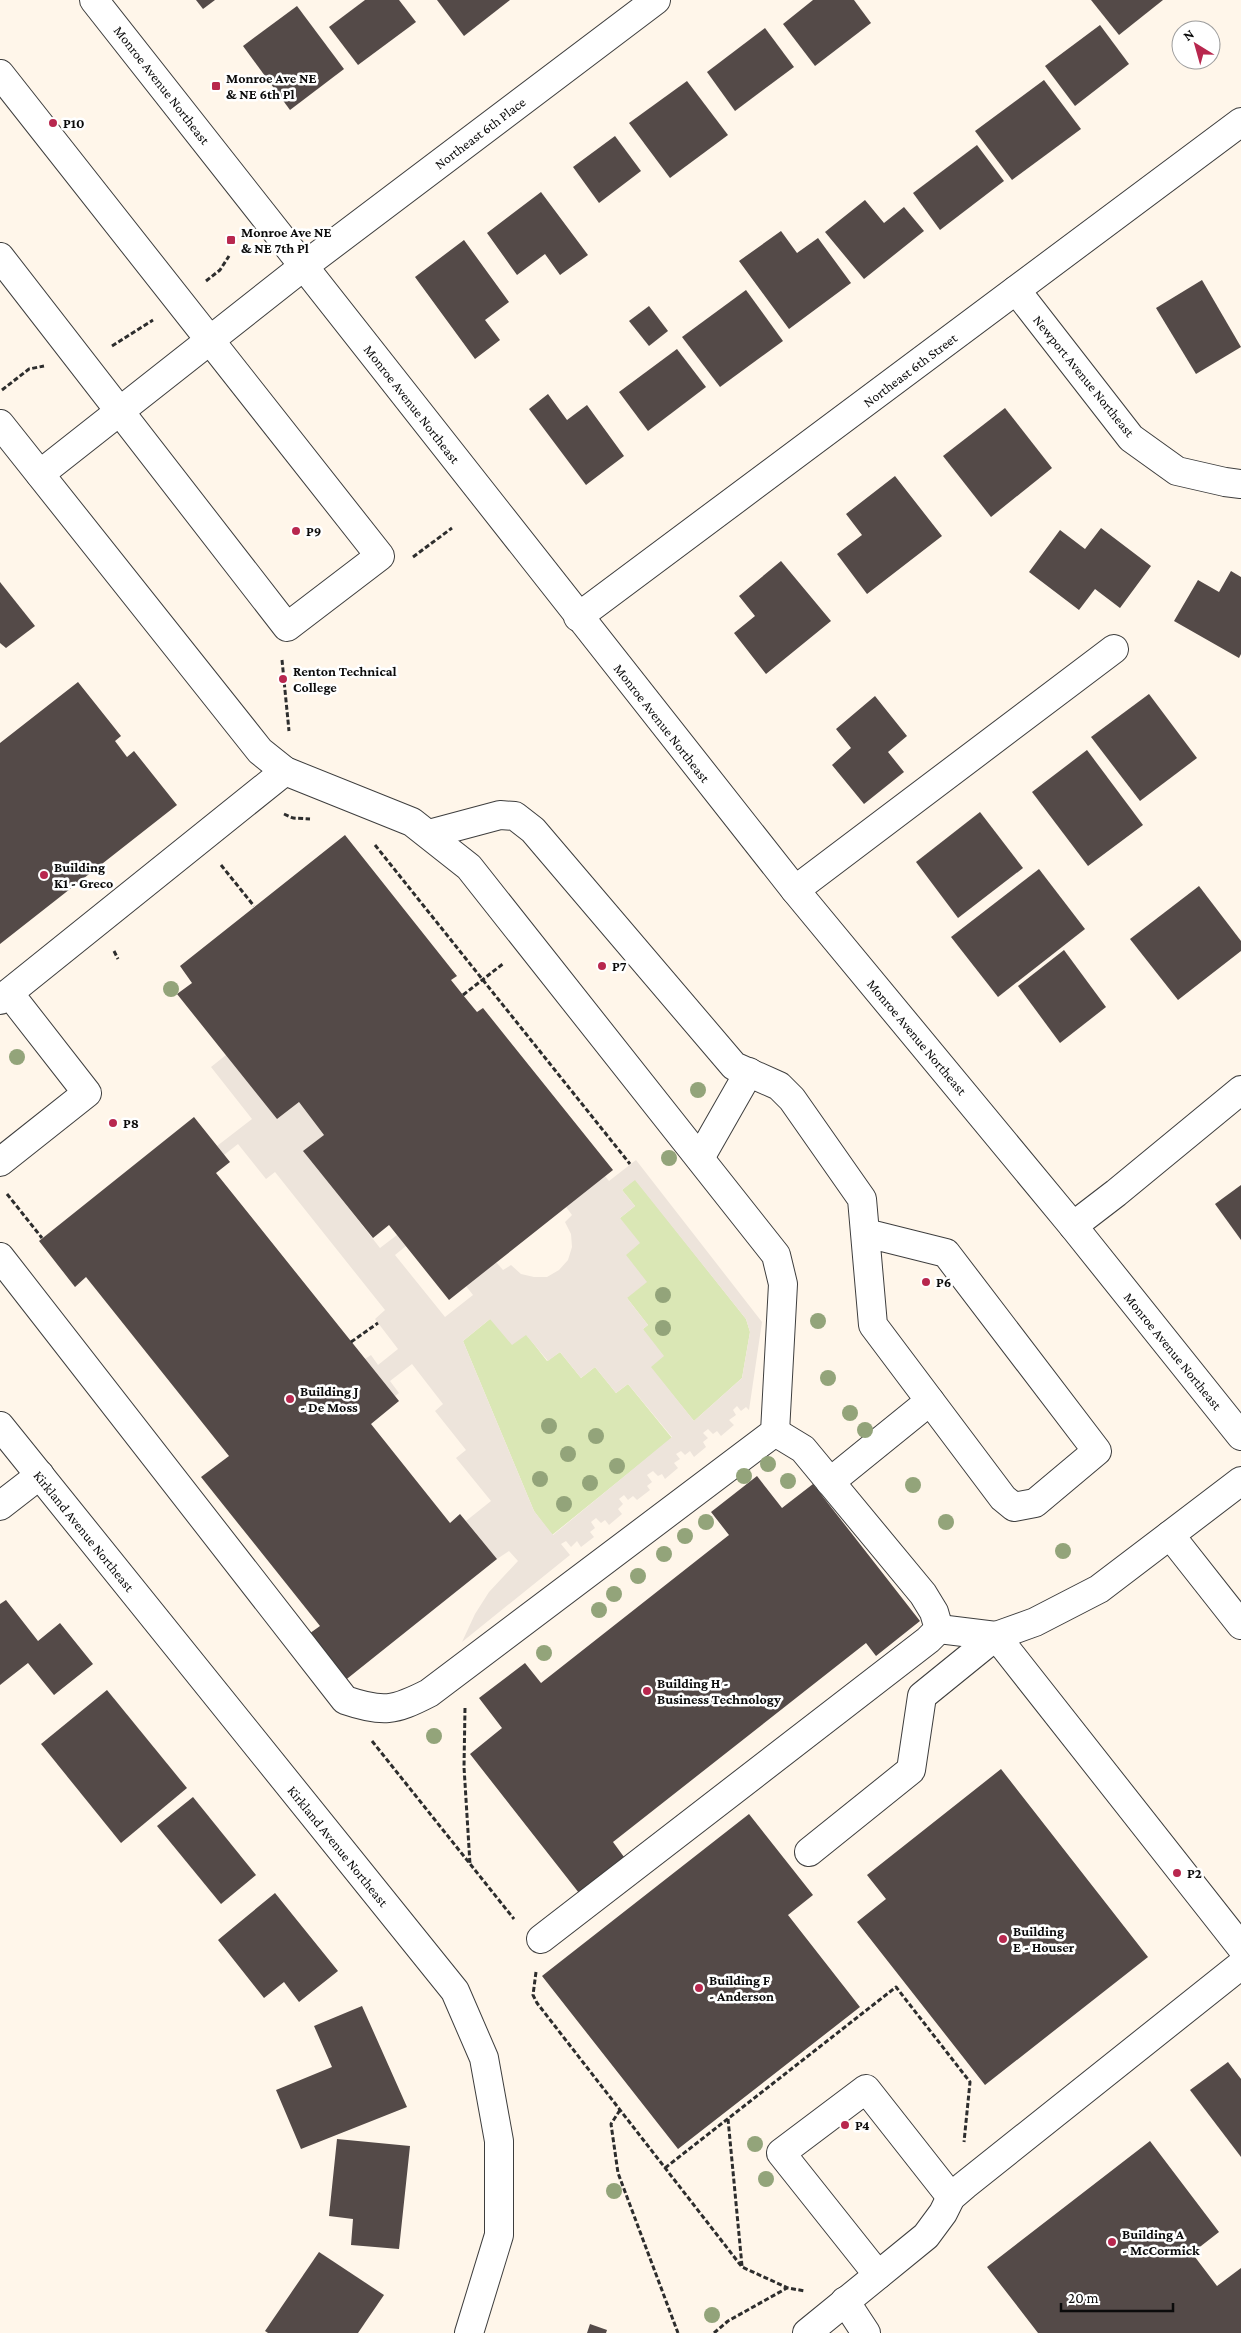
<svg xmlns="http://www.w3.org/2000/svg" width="1241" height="2333" font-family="'Crimson Pro',serif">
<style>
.green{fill:#dae7b5}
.plaza{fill:#ede4db;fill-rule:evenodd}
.building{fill:#544a48}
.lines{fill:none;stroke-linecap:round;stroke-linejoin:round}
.minor-casing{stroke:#3e3e3e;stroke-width:30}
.path{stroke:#2d2d2d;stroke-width:3;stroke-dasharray:5 2.5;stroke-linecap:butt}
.minor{stroke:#fff;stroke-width:28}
.tree{fill:#93a47a}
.poi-dot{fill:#b8274e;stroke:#fff;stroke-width:2}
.labels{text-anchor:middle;stroke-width:5;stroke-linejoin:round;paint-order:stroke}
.poi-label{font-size:14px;font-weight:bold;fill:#0b0b0b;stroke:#fff;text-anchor:start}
.street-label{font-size:14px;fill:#0b0b0b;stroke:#fff}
</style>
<rect width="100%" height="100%" fill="#fff6ea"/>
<!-- green -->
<g class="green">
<path d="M635,1179L746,1319L750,1332L742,1378L694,1421L650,1367L643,1329L648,1325L627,1298L626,1254L620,1218L635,1206L622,1190Z"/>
<path d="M490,1319L526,1334L547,1361L560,1352L581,1378L595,1367L616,1393L628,1384L672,1438L552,1535L534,1511L463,1341Z"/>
</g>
<!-- plaza -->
<path class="plaza" d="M226,1055L277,1119L299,1102L324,1135L304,1151L380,1248L397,1235L406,1246L395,1255L445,1317L473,1295L466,1286L496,1262L503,1270L511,1265L521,1274L534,1277H547L559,1270L568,1260L572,1247L571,1234L565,1222L572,1215L566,1207L605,1176L609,1181L636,1160L762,1322L749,1410L746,1407L741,1411L737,1406L733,1410L736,1415L729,1420L734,1425L721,1436L717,1431L713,1434L708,1429L703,1433L708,1438L703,1442L706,1447L694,1457L690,1451L685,1455L681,1451L676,1454L680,1459L674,1463L678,1468L665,1479L662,1474L658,1476L653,1471L647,1475L652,1482L647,1486L650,1490L637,1500L633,1496L628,1500L624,1495L619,1499L623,1504L618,1509L622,1514L609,1525L605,1520L601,1523L596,1518L591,1522L595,1528L590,1532L594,1537L581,1547L577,1541L571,1547L566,1541L561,1544L570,1555L462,1642L475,1614L489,1592L518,1561L509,1551L497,1559L466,1521L491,1501L456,1458L466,1450L435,1411L443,1404L412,1364L390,1381L399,1393L395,1396L365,1359L371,1355L378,1365L398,1349L375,1319L385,1310L275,1172L266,1179L238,1144L224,1155L217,1146L252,1119L211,1067ZM635,1180L746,1319L750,1332L742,1378L694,1421L651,1367L664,1356L643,1329L648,1325L627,1298L647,1282L626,1255L640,1243L620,1218L635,1206L622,1190ZM490,1319L512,1345L526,1335L548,1361L560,1352L581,1378L595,1367L616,1393L628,1384L672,1437L553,1535L534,1511L463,1341Z"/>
<!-- building -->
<g class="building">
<path d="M196,0H215L203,9Z"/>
<path d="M365,0H399L416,22L358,65L329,27Z"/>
<path d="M437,0H510L464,36Z"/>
<path d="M813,0H854L871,23L815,66L783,24Z"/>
<path d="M1091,0H1163L1119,35Z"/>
<path d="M297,6L344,69L290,110L243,46Z"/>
<path d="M1100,25L1129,64L1075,106L1045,66Z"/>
<path d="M765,28L794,67L735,111L707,72Z"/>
<path d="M1044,80L1081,129L1012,180L975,131Z"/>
<path d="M687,81L728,135L670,178L629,123Z"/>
<path d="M615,136L641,171L599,203L573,167Z"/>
<path d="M977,145L1004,181L940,230L913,193Z"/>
<path d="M541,192L588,255L560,275L545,254L517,275L487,233Z"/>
<path d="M865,200L884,223L904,207L924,231L864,279L825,232Z"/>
<path d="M781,231L797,253L818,238L851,283L789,329L739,261Z"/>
<path d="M464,240L509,302L485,320L500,340L475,359L415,277Z"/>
<path d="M1202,280L1241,347L1196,374L1156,308Z"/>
<path d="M746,290L783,341L720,387L682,337Z"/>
<path d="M649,306L668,331L649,346L629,321Z"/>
<path d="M677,349L706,387L648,431L619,392Z"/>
<path d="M548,394L567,420L587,405L624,456L586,485L529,409Z"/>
<path d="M1005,408L1052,468L991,517L943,456Z"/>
<path d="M895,476L942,536L867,594L837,554L862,535L846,514Z"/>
<path d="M1101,528L1151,566L1120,608L1095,589L1079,610L1029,572L1060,530L1085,549Z"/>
<path d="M781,561L831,621L766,674L734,633L755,616L739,596Z"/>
<path d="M1231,571L1241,577V654L1239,658L1174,621L1198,580L1219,592Z"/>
<path d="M0,582L35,626L6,648L0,643Z"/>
<path d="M78,682L121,736L115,741L127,757L134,751L177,805L0,944V743Z"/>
<path d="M1149,694L1197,758L1140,801L1091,737Z"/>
<path d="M875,696L907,736L888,752L904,772L864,804L832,765L851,748L836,729Z"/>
<path d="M1087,750L1143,825L1088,866L1032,792Z"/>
<path d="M980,812L1023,868L958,918L916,862Z"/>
<path d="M345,835L457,976L451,980L463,995L477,1012L483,1008L613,1170L449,1300L389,1225L373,1238L303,1151L324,1135L299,1102L277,1119L177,994L192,983L180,966Z"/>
<path d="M1039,869L1085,929L998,997L951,937Z"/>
<path d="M1199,886L1241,941V951L1178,1000L1130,939Z"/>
<path d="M1064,950L1106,1007L1060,1043L1018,986Z"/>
<path d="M194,1117L230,1162L216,1173L399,1401L371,1424L450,1523L460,1514L497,1559L343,1682L306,1636L320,1626L201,1477L229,1456L86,1277L75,1287L39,1241Z"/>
<path d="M1241,1185V1240L1215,1204Z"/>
<path d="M757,1476L782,1508L813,1484L920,1621L876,1656L866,1643L613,1842L624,1857L579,1893L470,1754L502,1728L479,1698L525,1663L541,1683L729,1535L711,1512Z"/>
<path d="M6,1600L38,1641L60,1623L93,1664L54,1695L28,1663L0,1685V1604Z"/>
<path d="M107,1690L187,1788L121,1843L41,1744Z"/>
<path d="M1001,1769L1148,1957L985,2085L857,1922L886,1899L867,1875Z"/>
<path d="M193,1797L256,1875L221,1904L157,1826Z"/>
<path d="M749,1814L813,1895L788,1915L860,2007L678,2149L542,1976Z"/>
<path d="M275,1893L338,1971L299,2002L284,1982L264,1998L218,1940Z"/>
<path d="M362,2006L407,2107L301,2149L276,2090L332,2067L314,2026Z"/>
<path d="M1228,2062L1241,2079V2157L1190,2090Z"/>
<path d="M337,2139L410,2146L399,2249L351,2245L353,2219L329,2216Z"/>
<path d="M1150,2141L1219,2232L1192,2253L1217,2286L1241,2268V2333H1038L987,2267Z"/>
<path d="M319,2252L384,2295L358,2333H268L265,2331Z"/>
<path d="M590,2324L607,2330L606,2333H587Z"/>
</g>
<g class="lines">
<!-- minor casing -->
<g class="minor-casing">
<g id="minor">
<path d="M94,0L795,890L1073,1226L1241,1436"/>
<path d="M0,74L380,556L287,627L0,257"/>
<path d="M1016,290L1131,438L1177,471L1225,482L1241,484"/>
<path d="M0,424L260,751L285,771L412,822L469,867L776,1255L783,1284L775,1432L429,1693C394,1711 383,1713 345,1700L0,1257"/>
<path d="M40,474L304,266L656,0"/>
<path d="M578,617L1241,122"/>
<path d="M429,834L500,815L515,816L533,830L734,1066L779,1086L792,1099L862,1199L873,1325L1003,1498L1014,1507L1035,1503L1097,1451L946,1253L866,1233"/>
<path d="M795,890L1114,649"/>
<path d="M0,1000L285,771"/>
<path d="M700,1158L749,1072"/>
<path d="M0,1162L87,1093L9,993"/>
<path d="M1073,1226L1116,1193L1241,1090"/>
<path d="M0,1426L455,1991L484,2058L499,2141V2235L469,2333"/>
<path d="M1241,1481L1099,1589L1035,1622L996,1636L1241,1947"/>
<path d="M830,1482L930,1401"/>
<path d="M0,1506L40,1475"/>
<path d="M1170,1535L1241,1625"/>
<path d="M939,1629L996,1636"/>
<path d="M809,1852L911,1770L922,1696L996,1636"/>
<path d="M541,1939L928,1640L939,1629L934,1612L923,1594L803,1449L775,1432"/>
<path d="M878,2275L781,2153L866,2089L951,2197"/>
<path d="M845,2301L866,2333"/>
<path d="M807,2333L926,2236L943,2213L951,2197L965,2185L1241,1965"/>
</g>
</g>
<!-- path -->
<g class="path">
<path d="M206,281L220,270L229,256"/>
<path d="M112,346L153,320"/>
<path d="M2,390L29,369L44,366"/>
<path d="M413,557L452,528"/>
<path d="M282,660L289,731"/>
<path d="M284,814L293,818L310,819"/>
<path d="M375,845L630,1164"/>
<path d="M221,865L254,906"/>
<path d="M114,951L118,959"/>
<path d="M463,995L504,963"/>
<path d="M7,1194L42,1238"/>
<path d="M351,1342L378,1323"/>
<path d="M465,1708L464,1767L470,1864"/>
<path d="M372,1741L514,1919"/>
<path d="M536,1972L533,1995L537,2003L742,2267L788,2288L805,2291"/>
<path d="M620,2110L611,2124L618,2173L678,2333"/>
<path d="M728,2119L742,2266"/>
<path d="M665,2168L896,1987L970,2082L964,2142"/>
<path d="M714,2333L728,2321L787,2288"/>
</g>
<!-- minor -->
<use href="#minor" class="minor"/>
</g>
<!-- trees -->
<g class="tree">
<circle cx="171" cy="989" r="8"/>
<circle cx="17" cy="1057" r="8"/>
<circle cx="698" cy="1090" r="8"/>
<circle cx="669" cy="1158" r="8"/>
<circle cx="663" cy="1295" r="8"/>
<circle cx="818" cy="1321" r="8"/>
<circle cx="663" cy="1328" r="8"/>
<circle cx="828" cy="1378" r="8"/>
<circle cx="850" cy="1413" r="8"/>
<circle cx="549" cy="1426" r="8"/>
<circle cx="865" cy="1430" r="8"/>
<circle cx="596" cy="1436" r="8"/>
<circle cx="568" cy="1454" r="8"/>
<circle cx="768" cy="1464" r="8"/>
<circle cx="617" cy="1466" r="8"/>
<circle cx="744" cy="1476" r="8"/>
<circle cx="540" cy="1479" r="8"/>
<circle cx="788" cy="1481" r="8"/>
<circle cx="590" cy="1483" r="8"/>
<circle cx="913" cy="1485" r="8"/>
<circle cx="564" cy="1504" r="8"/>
<circle cx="706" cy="1522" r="8"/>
<circle cx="946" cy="1522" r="8"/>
<circle cx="685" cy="1536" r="8"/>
<circle cx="1063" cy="1551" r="8"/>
<circle cx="664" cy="1554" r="8"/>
<circle cx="638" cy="1576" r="8"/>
<circle cx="614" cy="1594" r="8"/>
<circle cx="599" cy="1610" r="8"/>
<circle cx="544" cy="1653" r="8"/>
<circle cx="434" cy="1736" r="8"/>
<circle cx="755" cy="2144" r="8"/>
<circle cx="766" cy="2179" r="8"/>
<circle cx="614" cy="2191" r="8"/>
<circle cx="712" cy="2315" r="8"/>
</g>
<!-- markers -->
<g class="poi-dot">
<rect x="211" y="81" width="10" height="10" rx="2.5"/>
<circle cx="53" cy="123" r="5"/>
<rect x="226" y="235" width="10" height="10" rx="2.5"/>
<circle cx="296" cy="531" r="5"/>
<circle cx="283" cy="679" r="5"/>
<circle cx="44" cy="875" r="5"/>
<circle cx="602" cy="966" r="5"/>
<circle cx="113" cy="1123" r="5"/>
<circle cx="926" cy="1282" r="5"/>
<circle cx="290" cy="1399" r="5"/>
<circle cx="647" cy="1691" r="5"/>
<circle cx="1177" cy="1873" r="5"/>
<circle cx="1003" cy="1939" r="5"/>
<circle cx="699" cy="1988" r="5"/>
<circle cx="845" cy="2125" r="5"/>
<circle cx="1112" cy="2242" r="5"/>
</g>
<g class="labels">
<!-- poi labels -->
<g class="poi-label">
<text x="226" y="83">Monroe Ave NE<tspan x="226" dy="16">&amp; NE 6th Pl</tspan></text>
<text x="63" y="128">P10</text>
<text x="241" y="237">Monroe Ave NE<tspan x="241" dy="16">&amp; NE 7th Pl</tspan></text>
<text x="306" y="536">P9</text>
<text x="293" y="676">Renton Technical<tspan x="293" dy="16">College</tspan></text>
<text x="54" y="872">Building<tspan x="54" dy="16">K1 - Greco</tspan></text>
<text x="612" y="971">P7</text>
<text x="123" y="1128">P8</text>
<text x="936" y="1287">P6</text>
<text x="300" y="1396">Building J<tspan x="300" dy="16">- De Moss</tspan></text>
<text x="657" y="1688">Building H -<tspan x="657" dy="16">Business Technology</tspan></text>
<text x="1187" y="1878">P2</text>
<text x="1013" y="1936">Building<tspan x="1013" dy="16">E - Houser</tspan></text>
<text x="709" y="1985">Building F<tspan x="709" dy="16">- Anderson</tspan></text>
<text x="855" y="2130">P4</text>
<text x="1122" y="2239">Building A<tspan x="1122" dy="16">- McCormick</tspan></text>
</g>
<!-- street labels -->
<g class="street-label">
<text transform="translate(162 85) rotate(52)" y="5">Monroe Avenue Northeast</text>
<text transform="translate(480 133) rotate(-37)" y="5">Northeast 6th Place</text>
<text transform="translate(910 370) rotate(-37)" y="5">Northeast 6th Street</text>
<text transform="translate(1084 376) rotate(51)" y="5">Newport Avenue Northeast</text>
<text transform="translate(412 404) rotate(52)" y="5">Monroe Avenue Northeast</text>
<text transform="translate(662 723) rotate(52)" y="5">Monroe Avenue Northeast</text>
<text transform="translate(917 1037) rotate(50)" y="5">Monroe Avenue Northeast</text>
<text transform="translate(1173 1351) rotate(51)" y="5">Monroe Avenue Northeast</text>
<text transform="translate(84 1531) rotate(51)" y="5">Kirkland Avenue Northeast</text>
<text transform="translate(338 1846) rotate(51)" y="5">Kirkland Avenue Northeast</text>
</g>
</g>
<!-- north arrow -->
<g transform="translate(1196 45) rotate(323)"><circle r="24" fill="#ffffff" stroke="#9d9d9d"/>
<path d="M0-4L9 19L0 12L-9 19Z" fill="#b8274e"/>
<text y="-8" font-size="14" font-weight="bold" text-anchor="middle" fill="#0b0b0b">N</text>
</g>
<!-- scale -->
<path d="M1061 2303v8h112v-8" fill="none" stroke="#0b0b0b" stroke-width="2.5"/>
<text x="1068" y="2303" font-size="15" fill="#0b0b0b" stroke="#ffffff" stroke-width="4" paint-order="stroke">20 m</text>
</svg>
